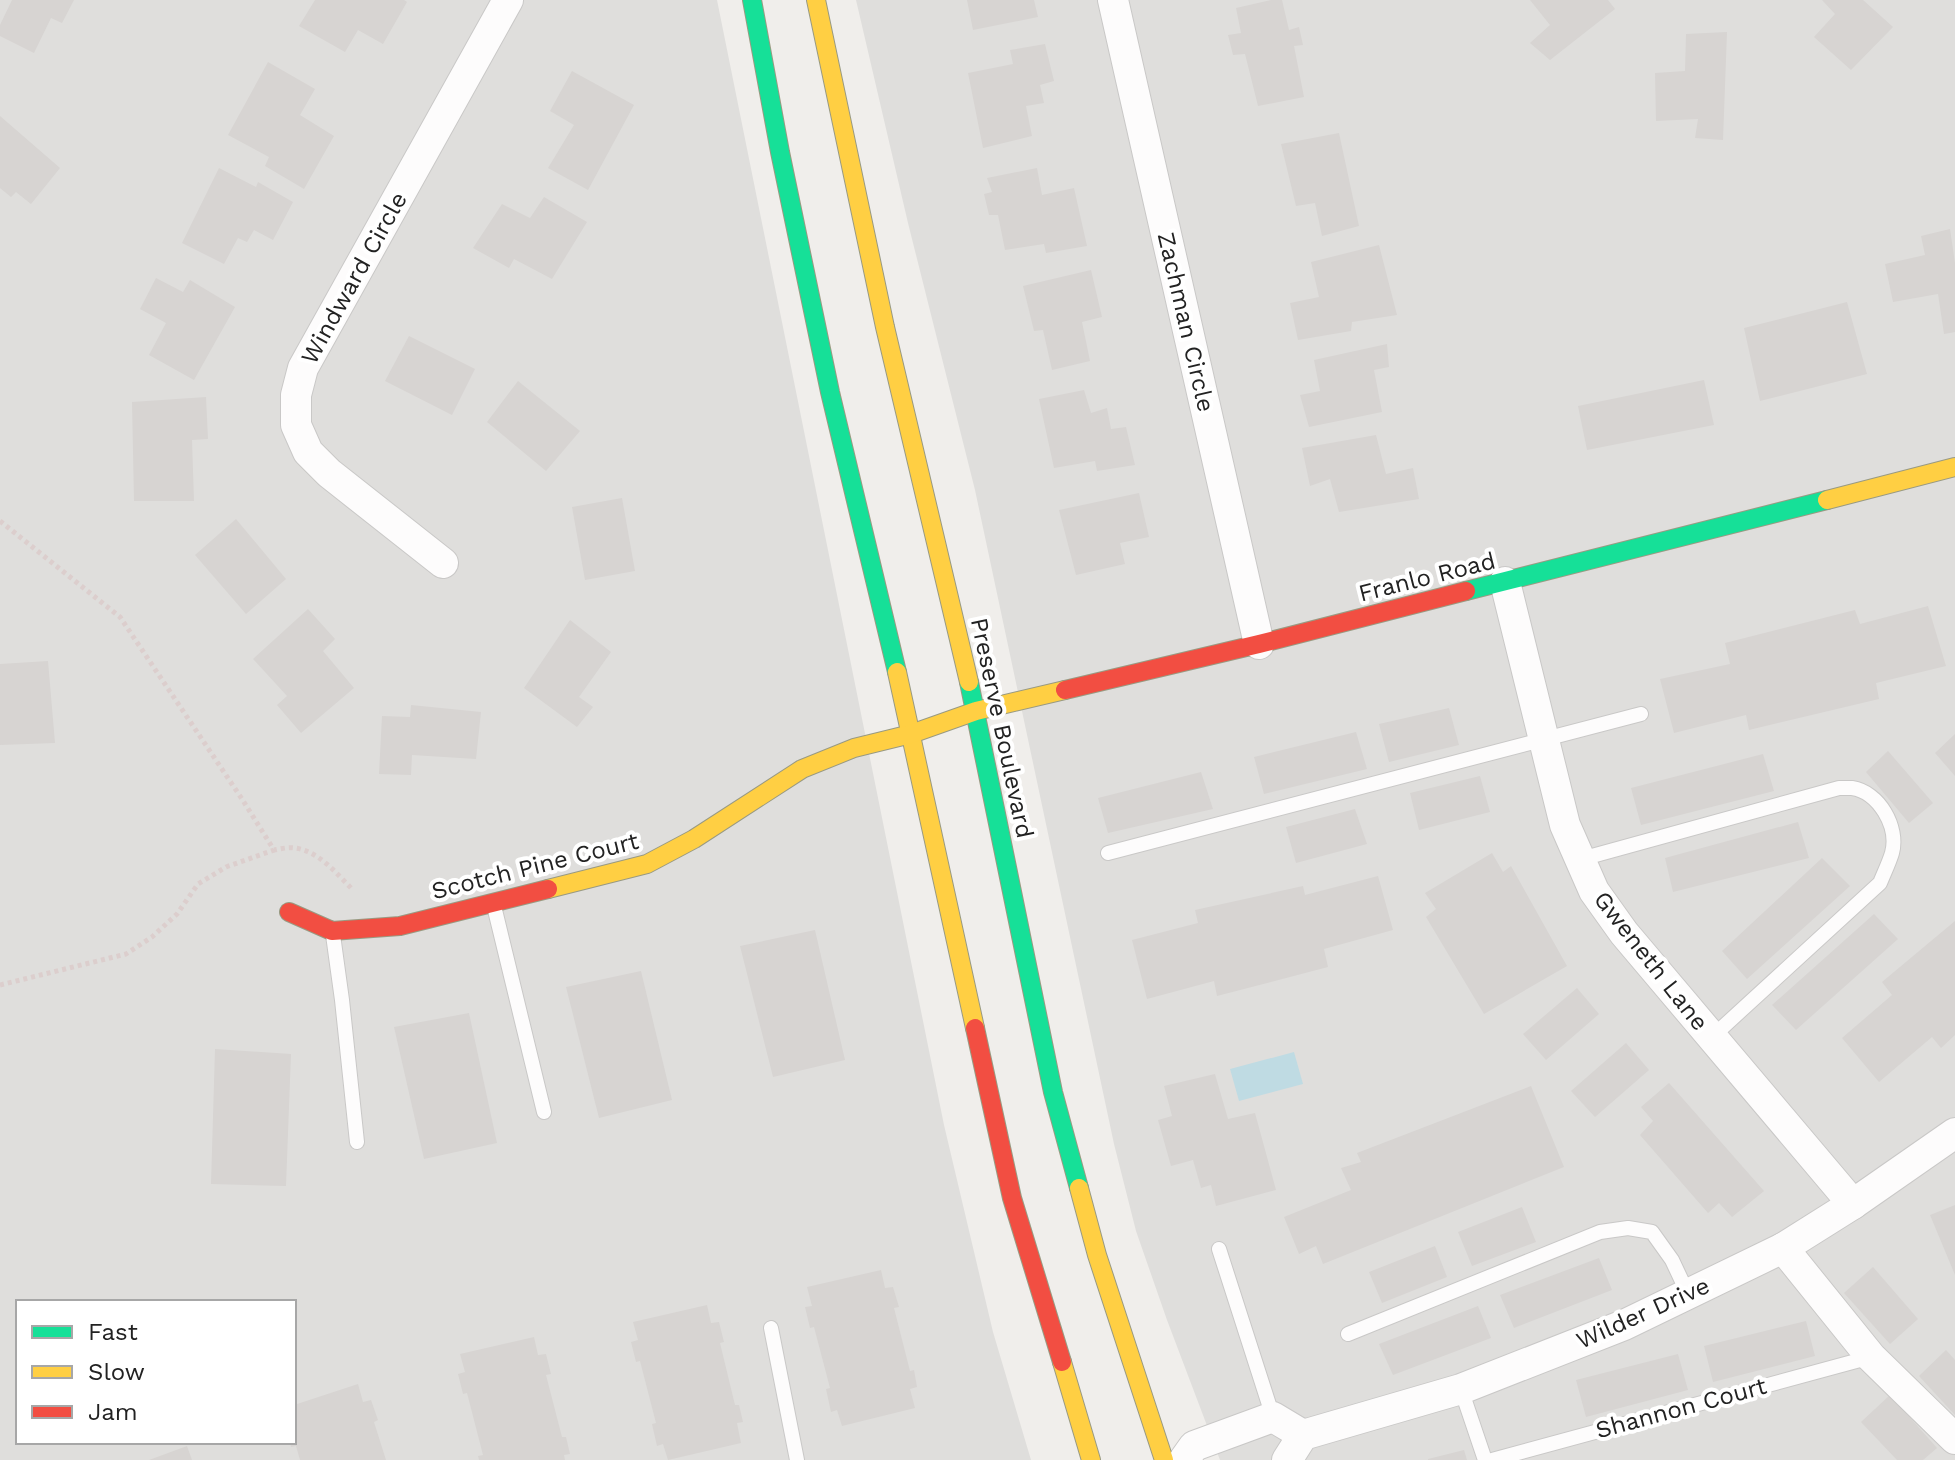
<svg xmlns="http://www.w3.org/2000/svg" width="1955" height="1460" font-family="'Work Sans',sans-serif">
<style>
.residential{fill:#dfdedc;fill-rule:evenodd}
.water{fill:#bfdbe3}
.building{fill:#d7d4d2}
.lines{fill:none;stroke-linecap:round;stroke-linejoin:round}
.lane-casing{stroke:#c9c8c7;stroke-width:16}
.street-casing{stroke:#c9c8c7;stroke-width:32}
.fast-casing{stroke:#999a82;stroke-width:20}
.slow-casing{stroke:#999a82;stroke-width:20}
.jam-casing{stroke:#999a82;stroke-width:20}
.path{stroke:#dccecd;stroke-width:5;stroke-dasharray:4 4;stroke-linecap:butt}
.lane{stroke:#fdfcfc;stroke-width:14}
.street{stroke:#fdfcfc;stroke-width:30}
.fast{stroke:#16e098;stroke-width:18}
.slow{stroke:#ffcf43;stroke-width:18}
.jam{stroke:#f24e42;stroke-width:18}
.labels{text-anchor:middle;stroke-width:8;stroke-linejoin:round;paint-order:stroke}
.street-label{font-size:24px;fill:#222;stroke:#fff}
</style>
<rect width="100%" height="100%" fill="#f0eeeb"/>
<!-- residential -->
<g class="residential">
<path d="M0,0H717L944,1125L993,1332L1031,1460H0ZM18,1302H294V1442H18Z"/>
<path d="M856,0H1955V1460H1220L1167,1320L1136,1231L1114,1144L975,490L908,223Z"/>
</g>
<!-- water -->
<path class="water" d="M1294,1052L1303,1084L1239,1101L1230,1069Z"/>
<!-- building -->
<g class="building">
<path d="M12,0H74L62,23L51,18L34,53L0,36V25Z"/>
<path d="M315,0H404L407,2L383,44L358,30L345,52L299,26Z"/>
<path d="M967,0H1034L1038,17L973,30Z"/>
<path d="M1271,0H1282L1289,30L1299,27L1303,45L1294,46L1304,97L1258,106L1245,54L1233,55L1228,35L1241,33L1236,8Z"/>
<path d="M1530,0H1608L1615,9L1550,60L1530,43L1550,25Z"/>
<path d="M1822,0H1863L1893,27L1851,70L1814,37L1835,14Z"/>
<path d="M1727,32L1723,140L1695,138L1698,119L1656,121L1655,73L1685,71L1686,34Z"/>
<path d="M1045,44L1054,81L1040,85L1044,103L1026,106L1032,136L983,148L968,73L1013,64L1010,50Z"/>
<path d="M268,62L315,89L300,115L334,136L304,189L265,166L269,157L228,135Z"/>
<path d="M572,71L634,105L588,190L548,168L574,125L550,111Z"/>
<path d="M0,116L60,168L31,204L16,192L11,197L0,188Z"/>
<path d="M1339,133L1359,226L1322,236L1315,203L1296,206L1281,144Z"/>
<path d="M219,168L256,187L258,182L293,202L273,240L254,230L247,242L238,238L224,264L182,243Z"/>
<path d="M1037,168L1042,195L1074,188L1087,246L1046,253L1044,244L1005,250L998,215H989L984,194L992,192L987,178Z"/>
<path d="M544,197L587,222L552,279L514,259L509,268L473,248L502,204L530,218Z"/>
<path d="M1950,229L1955,263V332L1944,334L1938,294L1893,302L1885,264L1925,255L1921,236Z"/>
<path d="M1379,245L1397,315L1352,322L1351,331L1298,340L1290,303L1319,297L1311,262Z"/>
<path d="M1091,270L1102,317L1082,322L1090,361L1052,370L1043,330L1034,331L1023,286Z"/>
<path d="M156,278L183,292L190,280L235,307L194,380L149,355L166,323L140,309Z"/>
<path d="M1847,302L1867,374L1760,401L1744,328Z"/>
<path d="M409,336L475,369L452,415L385,381Z"/>
<path d="M1387,344L1389,367L1374,370L1382,412L1309,427L1300,395L1320,391L1314,360Z"/>
<path d="M1704,380L1714,425L1587,450L1578,406Z"/>
<path d="M518,381L580,431L546,471L487,422Z"/>
<path d="M1084,390L1091,413L1107,408L1111,429L1126,427L1135,465L1097,471L1095,461L1054,468L1039,399Z"/>
<path d="M206,397L208,439L192,440L194,501H134L132,402Z"/>
<path d="M1376,435L1386,474L1413,468L1419,499L1339,512L1330,479L1310,486L1302,448Z"/>
<path d="M1139,493L1149,537L1120,543L1125,564L1076,575L1059,510Z"/>
<path d="M622,498L635,571L585,580L572,507Z"/>
<path d="M236,519L286,579L246,614L195,555Z"/>
<path d="M1928,606L1946,666L1876,683L1879,699L1749,730L1746,715L1674,733L1660,679L1730,664L1725,643L1855,610L1860,624Z"/>
<path d="M308,609L335,639L323,651L354,688L301,733L277,705L287,696L253,659Z"/>
<path d="M570,620L611,652L579,697L593,707L577,727L524,688Z"/>
<path d="M48,661L55,743L0,745V664Z"/>
<path d="M411,705L481,712L476,759L412,755L411,775L379,774L382,716L410,717Z"/>
<path d="M1449,708L1459,745L1389,762L1379,724Z"/>
<path d="M1356,732L1367,769L1264,794L1254,757Z"/>
<path d="M1955,734V776L1935,753Z"/>
<path d="M1888,751L1933,803L1909,823L1866,772Z"/>
<path d="M1763,754L1774,791L1641,825L1631,788Z"/>
<path d="M1201,772L1213,809L1108,833L1098,798Z"/>
<path d="M1480,776L1490,812L1419,830L1410,793Z"/>
<path d="M1355,809L1367,844L1296,863L1286,827Z"/>
<path d="M1798,822L1809,858L1673,892L1665,858Z"/>
<path d="M1492,853L1503,872L1511,866L1567,966L1484,1014L1426,917L1436,909L1425,893Z"/>
<path d="M1822,858L1850,886L1747,979L1722,951Z"/>
<path d="M1378,876L1393,930L1324,949L1328,967L1217,996L1214,981L1147,999L1132,940L1198,923L1195,910L1303,886L1305,895Z"/>
<path d="M1874,914L1898,939L1796,1030L1772,1005Z"/>
<path d="M1955,921V1035L1941,1048L1932,1037L1879,1082L1842,1038L1892,995L1882,982Z"/>
<path d="M815,930L845,1060L773,1077L740,946Z"/>
<path d="M641,971L672,1100L599,1118L566,987Z"/>
<path d="M1577,988L1599,1014L1546,1060L1523,1034Z"/>
<path d="M469,1013L497,1143L424,1159L394,1027Z"/>
<path d="M1626,1043L1649,1070L1595,1117L1571,1091Z"/>
<path d="M215,1049L291,1054L286,1186L211,1184Z"/>
<path d="M1215,1074L1228,1119L1255,1113L1276,1190L1216,1206L1211,1185L1201,1188L1193,1160L1171,1166L1158,1120L1172,1116L1164,1086Z"/>
<path d="M1669,1083L1764,1191L1732,1217L1719,1203L1708,1213L1640,1135L1653,1121L1641,1107Z"/>
<path d="M1531,1086L1564,1167L1323,1264L1316,1246L1299,1254L1284,1217L1351,1190L1341,1168L1361,1162L1357,1153Z"/>
<path d="M1955,1205V1275L1930,1215Z"/>
<path d="M1522,1207L1536,1242L1472,1266L1458,1232Z"/>
<path d="M1435,1246L1447,1277L1382,1303L1369,1272Z"/>
<path d="M1599,1258L1612,1290L1514,1328L1500,1295Z"/>
<path d="M1873,1267L1918,1319L1890,1344L1844,1293Z"/>
<path d="M881,1270L885,1288L893,1287L899,1307L894,1308L910,1371L914,1370L917,1387L910,1389L915,1408L842,1426L837,1410L831,1412L826,1389L830,1388L814,1327L810,1328L805,1307L812,1306L807,1287Z"/>
<path d="M707,1305L711,1323L719,1322L724,1342L720,1343L735,1405H739L743,1422L737,1423L741,1443L668,1460L663,1444L657,1446L652,1424L656,1423L640,1361L636,1362L631,1342L638,1340L633,1322Z"/>
<path d="M1478,1306L1491,1338L1393,1375L1379,1344Z"/>
<path d="M1806,1321L1815,1356L1713,1382L1704,1346Z"/>
<path d="M534,1337L538,1355L546,1354L551,1374L546,1375L562,1437H566L570,1454L564,1455L565,1460H479L478,1456L483,1455L467,1393L463,1394L458,1374L465,1372L460,1354Z"/>
<path d="M1946,1350L1955,1360V1415L1919,1376Z"/>
<path d="M1678,1354L1688,1390L1586,1417L1576,1380Z"/>
<path d="M358,1384L363,1402L371,1400L378,1420L374,1422L386,1460H300L296,1446L291,1447L290,1442H294V1405Z"/>
<path d="M1890,1395L1937,1448L1923,1460H1897L1861,1422Z"/>
<path d="M187,1446L192,1460H149Z"/>
<path d="M1464,1450L1467,1460H1428V1459Z"/>
</g>
<g class="lines">
<!-- lane casing -->
<g class="lane-casing">
<g id="lane">
<path d="M1108,853L1641,714"/>
<path d="M1581,859L1839,788C1843,788 1848,788 1852,788C1879,792 1899,827 1892,853C1889,863 1884,873 1880,883L1712,1037"/>
<path d="M494,906L544,1112"/>
<path d="M333,935L342,1000L357,1142"/>
<path d="M1219,1249L1273,1417"/>
<path d="M771,1328L797,1460"/>
<path d="M1348,1334L1600,1232L1628,1228L1652,1232L1672,1260L1688,1294"/>
<path d="M1461,1389L1485,1460"/>
<path d="M1492,1460L1871,1357"/>
</g>
</g>
<!-- street casing -->
<g class="street-casing">
<g id="street">
<path d="M1113,0L1259,644"/>
<path d="M443,563L329,473L308,452L296,425V395L303,368L508,0"/>
<path d="M1505,582L1565,825L1594,891L1624,933L1853,1204"/>
<path d="M1783,1248L1871,1357L1955,1439"/>
<path d="M1184,1460L1194,1446L1273,1417L1303,1435"/>
<path d="M1287,1460L1303,1435L1461,1389L1624,1325L1783,1248L1853,1204L1955,1133"/>
</g>
</g>
<!-- fast casing -->
<g class="fast-casing">
<g id="fast">
<path d="M752,0L780,152L830,392L897,672"/>
<path d="M1466,591L1827,500"/>
<path d="M969,682L1053,1092L1079,1188"/>
</g>
</g>
<!-- slow casing -->
<g class="slow-casing">
<g id="slow">
<path d="M816,0L885,327L969,682"/>
<path d="M1827,500L1955,467"/>
<path d="M897,672L975,1028"/>
<path d="M548,889L647,864L694,839L802,769L854,748L911,734L976,711L1065,690"/>
<path d="M1079,1188L1097,1255L1164,1460"/>
<path d="M1062,1362L1091,1460"/>
</g>
</g>
<!-- jam casing -->
<g class="jam-casing">
<g id="jam">
<path d="M1065,690L1259,644L1466,591"/>
<path d="M289,912L332,931L400,926L548,889"/>
<path d="M975,1028L1012,1198L1062,1362"/>
</g>
</g>
<!-- path -->
<g class="path">
<path d="M0,521L120,617L242,799L274,850C280,849 288,847 294,848C318,850 337,874 353,890"/>
<path d="M0,985L126,954L152,937L177,914L198,884L226,867L274,850"/>
</g>
<!-- lane -->
<use href="#lane" class="lane"/>
<!-- street -->
<use href="#street" class="street"/>
<!-- fast -->
<use href="#fast" class="fast"/>
<!-- slow -->
<use href="#slow" class="slow"/>
<!-- jam -->
<use href="#jam" class="jam"/>
</g>
<g class="labels">
<!-- street labels -->
<g class="street-label">
<text transform="translate(354 278) rotate(-61)" y="8">Windward Circle</text>
<text transform="translate(1186 322) rotate(77)" y="8">Zachman Circle</text>
<text transform="translate(1427 577) rotate(-14)" y="8">Franlo Road</text>
<text transform="translate(1002 728) rotate(78)" y="8">Preserve Boulevard</text>
<text transform="translate(535 866) rotate(-14)" y="8">Scotch Pine Court</text>
<text transform="translate(1651 961) rotate(52)" y="8">Gweneth Lane</text>
<text transform="translate(1643 1313) rotate(-24)" y="8">Wilder Drive</text>
<text transform="translate(1681 1408) rotate(-15)" y="8">Shannon Court</text>
</g>
</g>
<!-- legend -->
<rect x="16" y="1300" width="280" height="144" fill="#ffffff" stroke="#a7a7a7" stroke-width="2"/>
<rect x="32" y="1326" width="40" height="12" fill="#16e098" stroke="#a7a7a7" stroke-width="2"/>
<text x="88" y="1340" font-size="24" fill="#222222">Fast</text>
<rect x="32" y="1366" width="40" height="12" fill="#ffcf43" stroke="#a7a7a7" stroke-width="2"/>
<text x="88" y="1380" font-size="24" fill="#222222">Slow</text>
<rect x="32" y="1406" width="40" height="12" fill="#f24e42" stroke="#a7a7a7" stroke-width="2"/>
<text x="88" y="1420" font-size="24" fill="#222222">Jam</text>
</svg>
